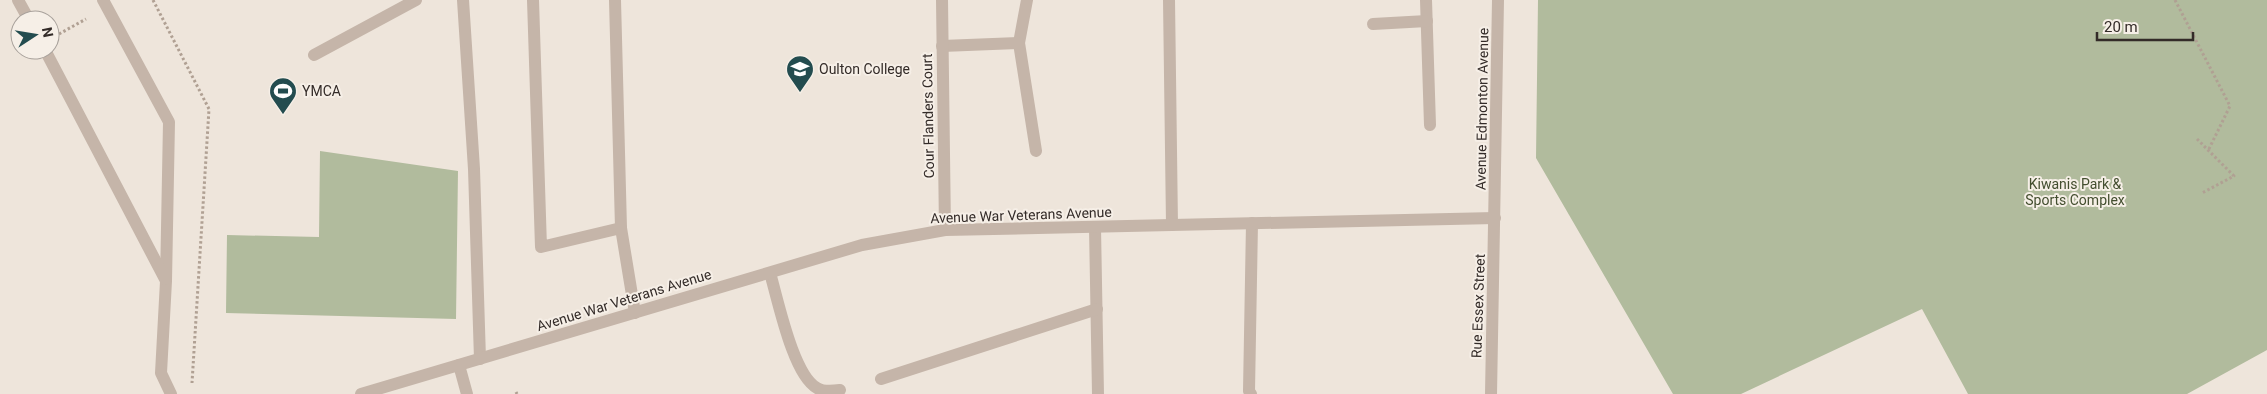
<svg xmlns="http://www.w3.org/2000/svg" width="2267" height="394" font-family="Roboto,sans-serif">
<style>
.green{fill:#b1bb9d}
.lines{fill:none;stroke-linecap:round;stroke-linejoin:round}
.path{stroke:#b0a093;stroke-width:3;stroke-dasharray:2.5 2.5;stroke-linecap:butt}
.service{stroke:#c5b5a9;stroke-width:12}
.minor{stroke:#c5b5a9;stroke-width:12}
.labels{text-anchor:middle;stroke-width:4;stroke-linejoin:round;paint-order:stroke}
.poi-label{font-size:14px;fill:#332b28;stroke:#f6efe7;text-anchor:start}
.street-label{font-size:14px;fill:#332b28;stroke:#f6efe7}
.park-label{font-size:14px;fill:#434e2f;stroke:#f6efe7}
</style>
<rect width="100%" height="100%" fill="#eee5db"/>
<!-- green -->
<g class="green">
<path d="M1538,0H2267V350L2187,394H1968L1922,309L1741,394H1673L1536,158Z"/>
<path d="M320,151L458,171L456,319L226,313L227,235L319,237Z"/>
</g>
<g class="lines">
<!-- path -->
<g class="path">
<path d="M153,0L209,109L192,383"/>
<path d="M2175,0L2230,106L2208,151"/>
<path d="M59,34L86,19"/>
<path d="M2197,139L2234,176L2202,193"/>
<path d="M516,392L517,394"/>
</g>
<!-- service -->
<g class="service">
<path d="M18,0L29,20"/>
<path d="M103,0L169,122L166,281L161,373L171,394"/>
<path d="M463,0L474,169L480,359"/>
<path d="M533,0L541,247L621,228"/>
<path d="M615,0L621,228L635,313"/>
<path d="M1027,0L1019,43L1036,151"/>
<path d="M1169,0L1172,225"/>
<path d="M1426,0L1430,125"/>
<path d="M1373,24L1427,21"/>
<path d="M942,46L1019,43"/>
<path d="M45,50L165,279"/>
<path d="M314,55L416,0"/>
<path d="M1095,227L1098,394"/>
<path d="M770,273C778,300 793,375 817,388C823,392 833,391 840,390"/>
<path d="M459,365L467,394"/>
<path d="M881,379L1097,309"/>
<path d="M1251,394L1249,391L1252,223"/>
</g>
<!-- minor -->
<g class="minor">
<path d="M942,0L945,230"/>
<path d="M361,394L862,245L945,230L1495,218"/>
<path d="M1491,394L1498,0"/>
</g>
</g>
<!-- icons -->
<defs>
<g id="university-pin" transform="scale(1.4375)"><path d="M0 17L-7.5 6A9.5 9.5 0 1 1 7.5 6Z" fill="#234c4f" stroke="#f6efe7"/><path d="M0-5L7-2L0 1L-7-2ZM-4 1L0 2.5L4 1V4Q0 6-4 4Z" fill="#fff"/></g>
<g id="stadium-pin" transform="scale(1.4375)"><path d="M0 17L-7.5 6A9.5 9.5 0 1 1 7.5 6Z" fill="#234c4f" stroke="#f6efe7"/><path d="M0-5a6.5 5 0 1 0 0 10a6.5 5 0 1 0 0-10ZM-3.5-1.8h7v3.6h-7Z" fill="#fff"/></g>
</defs>
<g fill-rule="evenodd">
<use href="#university-pin" x="800" y="69"/>
<use href="#stadium-pin" x="283" y="91"/>
</g>
<g class="labels">
<!-- poi labels -->
<g class="poi-label">
<text x="819" y="74">Oulton College</text>
<text x="302" y="96">YMCA</text>
</g>
<!-- street labels -->
<g class="street-label">
<text transform="translate(1482 109) rotate(-89)" y="5">Avenue Edmonton Avenue</text>
<text transform="translate(928 116) rotate(-91)" y="5">Cour Flanders Court</text>
<text transform="translate(1021 215) rotate(-2)" y="5">Avenue War Veterans Avenue</text>
<text transform="translate(624 300) rotate(-17)" y="5">Avenue War Veterans Avenue</text>
<text transform="translate(1478 306) rotate(-88)" y="5">Rue Essex Street</text>
</g>
<!-- park labels -->
<g class="park-label">
<text x="2075" y="189">Kiwanis Park &amp;<tspan x="2075" dy="16">Sports Complex</tspan></text>
</g>
</g>
<!-- north arrow -->
<g transform="translate(35 35) rotate(78)"><circle r="24" fill="#f6efe7" stroke="#a8a19b"/>
<path d="M0-4L9 19L0 12L-9 19Z" fill="#234c4f"/>
<text y="-8" font-size="14" font-weight="bold" text-anchor="middle" fill="#332b28">N</text>
</g>
<!-- scale -->
<path d="M2097 32v8h96v-8" fill="none" stroke="#332b28" stroke-width="2.5"/>
<text x="2104" y="32" font-size="15" fill="#332b28" stroke="#f6efe7" stroke-width="4" paint-order="stroke">20 m</text>
</svg>
